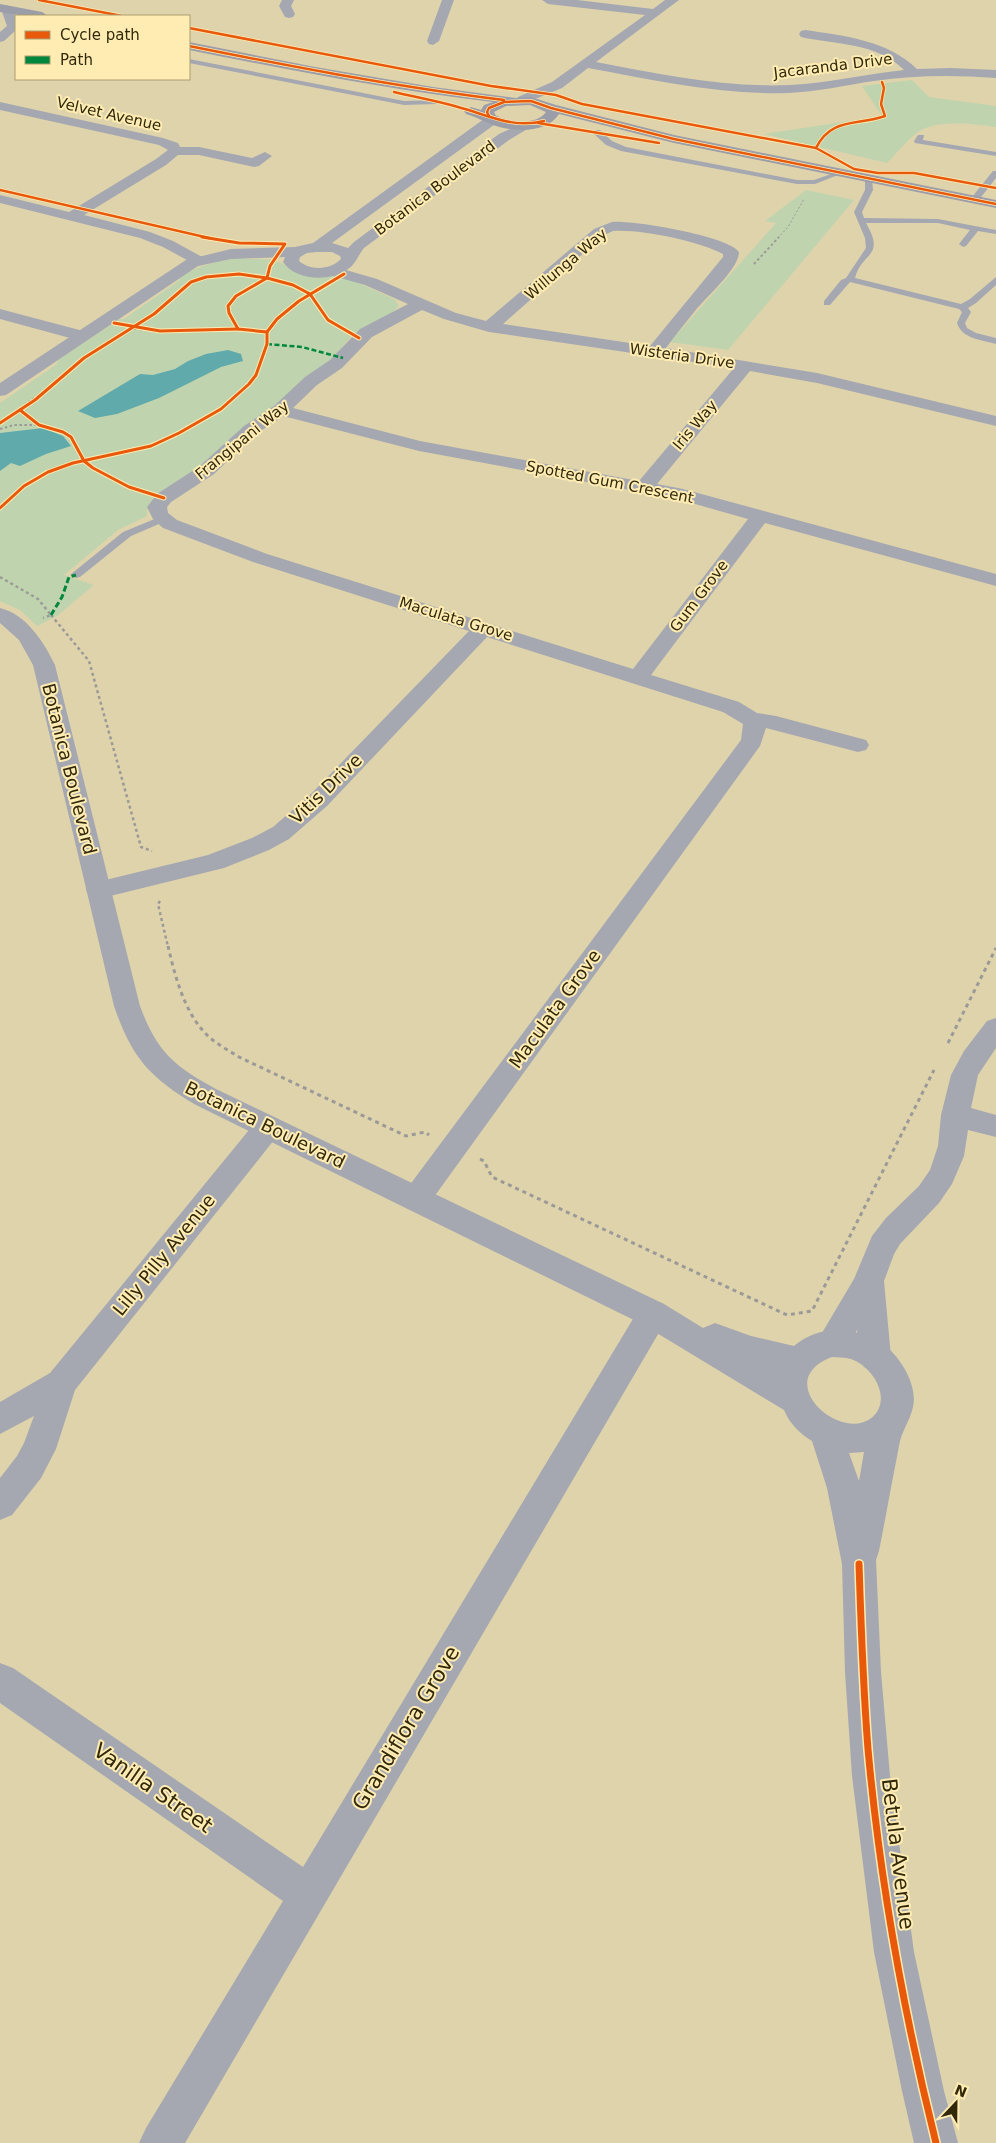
<svg xmlns="http://www.w3.org/2000/svg" width="996" height="2143" font-family="'DejaVu Sans',sans-serif">
<style>
.green{fill:#bfd4ae}
.water{fill:#60aaac}
.lines{fill:none;stroke-linecap:round;stroke-linejoin:round}
.path-far3{stroke:#9b9a97;stroke-width:1;stroke-dasharray:2 2;stroke-linecap:butt}
.path-far2{stroke:#9b9a97;stroke-width:2;stroke-dasharray:2.5 2.5;stroke-linecap:butt}
.path-far1{stroke:#9b9a97;stroke-width:2.5;stroke-dasharray:3 3;stroke-linecap:butt}
.path{stroke:#9b9a97;stroke-width:3;stroke-dasharray:4 4;stroke-linecap:butt}
.service{fill:#a5a8b0;fill-rule:evenodd}
.minor{fill:#a5a8b0;fill-rule:evenodd}
.tertiary{fill:#a5a8b0;fill-rule:evenodd}
.secondary{fill:#9b9da8;fill-rule:evenodd}
.quiet-far1{stroke:#00873e;stroke-width:2.5;stroke-dasharray:5 2.5;stroke-linecap:butt}
.quiet{stroke:#00873e;stroke-width:3;stroke-dasharray:6 3;stroke-linecap:butt}
.cycleway-far2-casing{stroke:#feecb3;stroke-width:4}
.cycleway-far1-casing{stroke:#feecb3;stroke-width:5}
.cycleway-casing{stroke:#feecb3;stroke-width:10}
.cycleway-far2{stroke:#e8590c;stroke-width:2.5}
.cycleway-far1{stroke:#e8590c;stroke-width:3}
.cycleway{stroke:#e8590c;stroke-width:7}
.labels{text-anchor:middle;stroke-width:4;stroke-linejoin:round;paint-order:stroke}
.far-street-label{font-size:15px;fill:#32290b;stroke:#feecb3}
.street-label{font-size:18px;fill:#32290b;stroke:#feecb3}
.near-street-label{font-size:21px;fill:#32290b;stroke:#feecb3}
</style>
<rect width="100%" height="100%" fill="#dfd3ac"/>
<!-- green -->
<g class="green">
<path d="M912,80L929,97L996,106V127C975,124 936,119 918,132C907,140 897,153 887,163L764,134L882,116L862,86Z"/>
<path d="M806,190L854,200L728,350L670,342L776,223L765,221Z"/>
<path d="M239,258L274,260L288,266L350,279L394,299L399,305C394,316 375,320 365,327C353,334 343,344 336,356L206,463L156,496C149,503 146,507 147,516L118,530L64,575L94,585L57,616L37,626L20,610L0,601V403L57,364L58,360L120,319H124L180,280V277C199,265 217,261 239,258Z"/>
</g>
<!-- water -->
<g class="water">
<path d="M228,350L241,354L243,361L221,367L159,398L117,414L95,418L78,411L140,374L153,375L175,369L188,361L206,354Z"/>
<path d="M43,428L63,436L71,446L46,454L20,466L11,463L0,471V433Z"/>
</g>
<g class="lines">
<!-- path-far3 -->
<path class="path-far3" d="M778,238L788,227L804,199"/>
<!-- path-far2 -->
<g class="path-far2">
<path d="M754,264L779,237"/>
<path d="M252,276L278,280"/>
<path d="M309,294L328,320L339,327"/>
<path d="M134,329L196,331L238,329"/>
<path d="M267,332L238,329L229,313L228,306C239,291 260,288 269,272"/>
<path d="M20,410L39,425L63,432L71,437L84,461L93,468L111,479L140,491"/>
<path d="M0,423L48,388"/>
<path d="M0,429L14,425H39"/>
</g>
<!-- path-far1 -->
<g class="path-far1">
<path d="M0,577L38,599L51,615L43,618"/>
<path d="M51,615L89,661L141,847L152,851"/>
<path d="M160,901L158,904L168,947"/>
</g>
<!-- path -->
<g class="path">
<path d="M168,946C175,976 184,1012 207,1035C216,1044 228,1050 239,1057L406,1136L425,1132L429,1135"/>
<path d="M948,1043L996,948"/>
<path d="M480,1159L484,1161L492,1177L787,1315L812,1311L934,1070"/>
</g>
<!-- service -->
<g class="service">
<path d="M189,59L404,101L436,100L440,102L436,104L404,105L189,63Z"/>
<path d="M594,130H600L612,141L626,147L797,180H814L834,173L838,175L815,184H797L621,151L606,145L594,134Z"/>
<path d="M918,135H924L923,140L996,152V156L915,143L914,141Z"/>
<path d="M993,171H996V178L978,201H972V197Z"/>
<path d="M865,177L872,179L873,190L862,212L864,218L938,219L996,230V234L978,231L966,246L963,247L959,244L970,230L938,223H866C886,258 862,251 855,278L961,304L970,299L996,277V285L976,303L968,308L971,312L965,323L967,328L976,333L996,338V344C982,340 962,339 957,323L962,312L959,309L850,282L830,305H824V301L841,280L846,278L866,248L865,238L854,212L865,190Z"/>
<path d="M162,516L167,519L166,521L131,536L80,577L76,578L70,575L123,532Z"/>
</g>
<!-- minor -->
<g class="minor">
<path d="M282,0H294L291,6L295,14L293,17L289,18L285,17L279,6Z"/>
<path d="M442,0H454L439,41L433,45L429,44L427,41Z"/>
<path d="M542,0H577L653,9L665,0H679L596,62C660,74 725,88 790,85C828,83 866,74 904,70C876,42 836,45 801,37L799,34L801,31L805,30C845,36 887,40 917,69L951,68L996,70V78C955,75 915,75 874,81C846,85 817,92 788,93C720,95 654,80 588,68L562,88L523,104L518,103L516,100L518,97L552,82L645,15L548,4Z"/>
<path d="M7,5L13,9L16,19V30L4,41L0,42V32L7,26L1,9Z"/>
<path d="M0,102L163,138L178,143L180,147H199L252,158L265,152L272,156L259,166L254,167L199,155H178L166,165L84,215L150,232L173,241L204,258L206,261L204,264L198,266L163,247L140,238L0,203V195L69,212L156,159L168,150L159,145L0,110Z"/>
<path d="M612,222C633,220 728,236 739,252C739,269 706,297 695,311C685,323 675,336 666,348L817,373L996,416V426L817,383L750,371L657,484L683,489L996,574V586L765,523L651,675L739,702L757,713L776,716L866,740L869,745L866,750L858,752L766,728L760,746L426,1208L416,1211L406,1208L401,1199L406,1190L741,740L743,724L723,712L487,637L327,806L289,839L269,850L224,868L98,899L89,896L86,890L89,884L208,855L252,838L273,827L311,794L469,631L253,562L163,528L153,519L147,507L157,494L200,466L244,426L274,406L305,377L330,360L360,329L408,304L365,285L326,274L324,271L326,268L332,266L377,279L456,313L486,321L594,229ZM613,231C641,229 698,241 723,254V257L650,346L503,324L604,235ZM422,310L444,319L489,332L734,368L639,481L420,441L293,408L317,385L342,368L372,337ZM283,416L419,451L674,498L748,519L633,669L267,554L177,520L168,513L167,507L171,502L214,474L256,434Z"/>
<path d="M0,309L87,332L89,336L87,340L81,341L0,319Z"/>
<path d="M996,1018V1048L978,1075L971,1108L996,1115V1137L968,1130L964,1156L952,1184L939,1203L900,1244L894,1254L884,1281L891,1357L886,1367L875,1371L864,1367L859,1357L857,1330L843,1353L832,1357L821,1353L816,1343L854,1279L872,1236L886,1218L919,1186L930,1170L938,1146L941,1115L951,1075L964,1051L987,1021Z"/>
<path d="M268,1116L278,1119L282,1127L278,1135L75,1390L56,1449L41,1478L12,1515L0,1520V1478L17,1456L24,1443L34,1416L0,1434V1402L50,1373L258,1119Z"/>
<path d="M653,1300L664,1304L669,1314L664,1324L185,2143H139L146,2128L283,1901L0,1703V1663L13,1668L303,1867L642,1304Z"/>
</g>
<!-- tertiary -->
<g class="tertiary">
<path d="M493,115L498,116L500,119L498,122L332,243L348,248L354,242L499,134L527,121L534,125L509,140L364,248C358,255 356,264 348,269C330,282 296,281 283,262L285,257L231,259L198,266L6,395L0,396V383L186,260L231,249L295,247L313,243L488,116ZM317,252H332L340,256L341,259C330,270 311,271 299,261L300,257L307,253Z"/>
<path d="M0,608C26,614 44,642 55,665L140,1006C157,1052 174,1066 216,1089L664,1304L703,1328L715,1323L751,1336L794,1346C810,1331 838,1326 858,1333C867,1336 875,1339 883,1344C900,1356 918,1385 913,1407C910,1421 901,1432 899,1446C892,1481 886,1516 879,1551L876,1560L881,1672L890,1776L914,1952L944,2091L958,2143H914L902,2091L874,1952L852,1776L845,1672L842,1564L827,1488L812,1441C799,1433 790,1424 784,1410L642,1324L196,1105C149,1077 132,1058 114,1006L33,665L19,640L0,623ZM832,1357C838,1358 845,1357 851,1359C874,1367 894,1401 870,1419C838,1441 771,1380 832,1357ZM864,1452L859,1481L849,1453Z"/>
</g>
<!-- secondary -->
<g class="secondary">
<path d="M0,4L42,12L48,16H25L0,12Z"/>
<path d="M189,42L315,67L433,87L515,98L531,97L556,105L674,135L996,200V208L674,143L559,114C547,133 516,132 496,126C486,123 477,117 466,114L464,111L471,107L481,110L484,105L493,102C390,90 290,70 189,50ZM530,105L546,112C536,126 510,122 496,116L494,112L506,106Z"/>
</g>
<!-- quiet-far1 -->
<path class="quiet-far1" d="M267,344L302,347L343,358"/>
<!-- quiet -->
<path class="quiet" d="M51,615L62,597L69,577L76,575"/>
<!-- cycleway-far2 casing -->
<g class="cycleway-far2-casing">
<g id="cycleway-far2">
<path d="M39,0L122,16"/>
<path d="M189,28L491,86L556,95L582,104L816,148L854,169L878,173H914L996,188"/>
<path d="M189,46C294,67 398,87 504,100"/>
<path d="M394,92C415,97 437,101 458,107C488,115 513,129 544,121"/>
<path d="M489,116L487,112L489,108L504,102L531,101L551,108L674,139L996,204"/>
<path d="M538,123L659,143"/>
<path d="M816,148C831,117 857,126 885,116L881,104L884,88L882,82"/>
<path d="M0,190L209,238"/>
</g>
</g>
<!-- cycleway-far1 casing -->
<g class="cycleway-far1-casing">
<g id="cycleway-far1">
<path d="M202,237L239,243L285,244L270,266L267,278L236,296L228,306L229,313L238,329L267,332"/>
<path d="M114,323L160,331L238,329"/>
<path d="M20,410L39,425L63,432L71,437L84,461L93,468L129,487L164,498"/>
<path d="M0,423L35,400L84,358L154,314L191,282L206,277L239,274L267,278L293,285L310,294L328,320L359,338"/>
<path d="M0,508L24,486L48,472L73,463L151,446L179,433L221,409L249,384L256,375L267,344V332L277,319L299,301L344,274"/>
</g>
</g>
<!-- cycleway casing -->
<g class="cycleway-casing">
<path id="cycleway" d="M859,1564C861,1626 863,1687 868,1749C880,1882 904,2014 936,2143"/>
</g>
<!-- cycleway-far2 -->
<use href="#cycleway-far2" class="cycleway-far2"/>
<!-- cycleway-far1 -->
<use href="#cycleway-far1" class="cycleway-far1"/>
<!-- cycleway -->
<use href="#cycleway" class="cycleway"/>
</g>
<g class="labels">
<!-- far-street labels -->
<g class="far-street-label">
<text transform="translate(833 66) rotate(-7)" y="5">Jacaranda Drive</text>
<text transform="translate(109 114) rotate(13)" y="5">Velvet Avenue</text>
<text transform="translate(435 188) rotate(-37)" y="5">Botanica Boulevard</text>
<text transform="translate(566 264) rotate(-40)" y="5">Willunga Way</text>
<text transform="translate(682 356) rotate(8)" y="5">Wisteria Drive</text>
<text transform="translate(695 425) rotate(-50)" y="5">Iris Way</text>
<text transform="translate(242 440) rotate(-39)" y="5">Frangipani Way</text>
<text transform="translate(610 482) rotate(11)" y="5">Spotted Gum Crescent</text>
<text transform="translate(699 596) rotate(-53)" y="5">Gum Grove</text>
<text transform="translate(456 619) rotate(17)" y="5">Maculata Grove</text>
</g>
<!-- street labels -->
<g class="street-label">
<text transform="translate(69 769) rotate(76)" y="6">Botanica Boulevard</text>
<text transform="translate(326 789) rotate(-44)" y="6">Vitis Drive</text>
<text transform="translate(555 1009) rotate(-54)" y="6">Maculata Grove</text>
<text transform="translate(265 1125) rotate(26)" y="6">Botanica Boulevard</text>
<text transform="translate(164 1255) rotate(-51)" y="6">Lilly Pilly Avenue</text>
</g>
<!-- near-street labels -->
<g class="near-street-label">
<text transform="translate(406 1728) rotate(-59)" y="7">Grandiflora Grove</text>
<text transform="translate(153 1788) rotate(35)" y="7">Vanilla Street</text>
<text transform="translate(898 1854) rotate(83)" y="7">Betula Avenue</text>
</g>
</g>
<!-- legend -->
<rect x="15" y="15" width="175" height="65" fill="#feecb3" stroke="#ac9e70"/>
<rect x="25" y="31" width="25" height="8" fill="#e8590c" stroke="#ac9e70"/>
<text x="60" y="40" font-size="15" fill="#32290b">Cycle path</text>
<rect x="25" y="56" width="25" height="8" fill="#00873e" stroke="#ac9e70"/>
<text x="60" y="65" font-size="15" fill="#32290b">Path</text>
<!-- north arrow -->
<g transform="translate(956 2103) rotate(22)" stroke="#feecb3" stroke-width="4" paint-order="stroke">
<path d="M0-4L9 19L0 12L-9 19Z" fill="#32290b"/>
<text y="-8" font-size="14" font-weight="bold" text-anchor="middle" fill="#32290b">N</text>
</g>
</svg>
